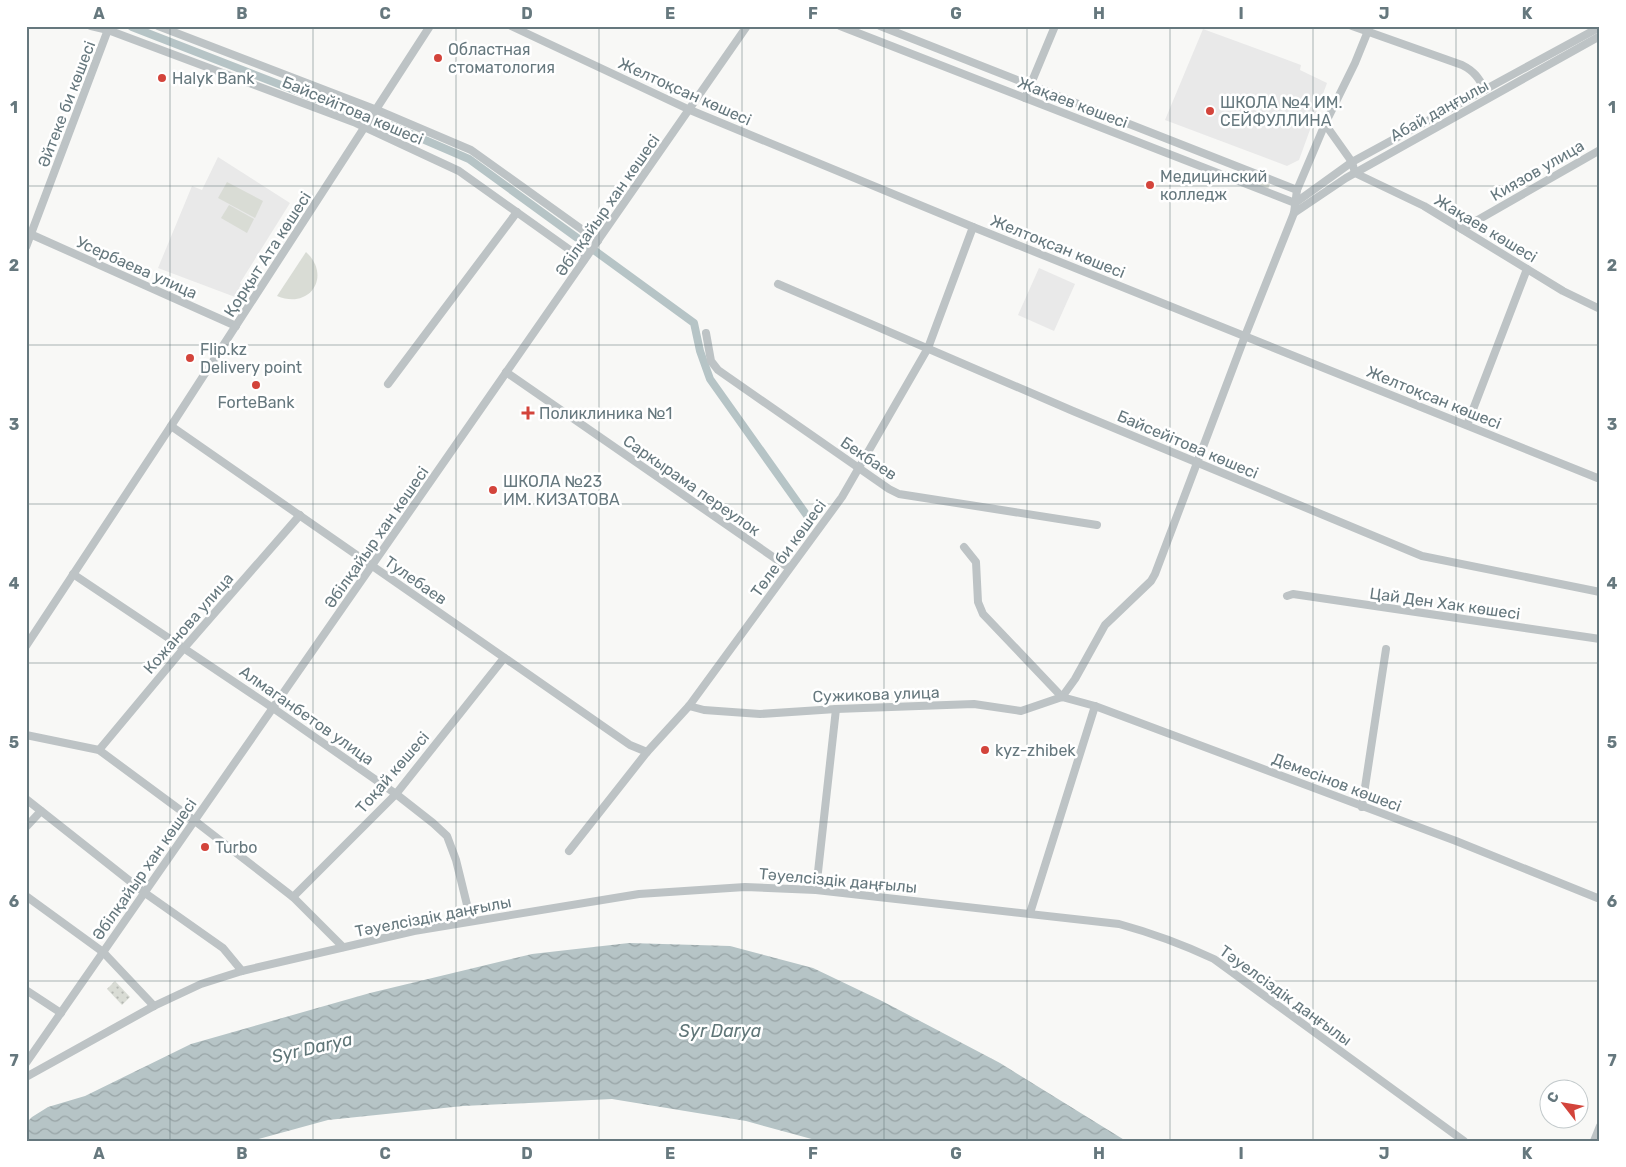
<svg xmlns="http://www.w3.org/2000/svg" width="1626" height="1167" font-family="Rubik,sans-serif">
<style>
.built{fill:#e9e9e9}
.green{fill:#d9dcd5}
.park{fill:url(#park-dots)}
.water{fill:url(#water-waves)}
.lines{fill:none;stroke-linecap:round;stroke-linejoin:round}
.canal{stroke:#b6c4c6;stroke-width:8}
.minor{stroke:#bdc3c5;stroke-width:8}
.grid{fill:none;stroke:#66787e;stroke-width:1;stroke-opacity:0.55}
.poi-dot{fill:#d3443b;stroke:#fff;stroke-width:2}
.labels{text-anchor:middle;stroke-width:5;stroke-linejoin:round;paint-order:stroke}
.poi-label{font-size:16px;fill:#66787e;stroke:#fff;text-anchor:start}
.street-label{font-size:16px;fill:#66787e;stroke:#fff}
.water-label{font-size:18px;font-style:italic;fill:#607678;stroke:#fff}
.neatline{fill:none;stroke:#66787e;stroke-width:2}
.grid-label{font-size:16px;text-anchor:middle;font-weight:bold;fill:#66787e}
</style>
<defs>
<pattern id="park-dots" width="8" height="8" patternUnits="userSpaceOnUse" patternTransform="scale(1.25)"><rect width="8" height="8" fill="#d9dcd5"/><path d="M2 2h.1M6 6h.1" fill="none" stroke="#b4b7b2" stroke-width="1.8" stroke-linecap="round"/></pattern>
<pattern id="water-waves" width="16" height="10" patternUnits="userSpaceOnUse" patternTransform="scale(1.25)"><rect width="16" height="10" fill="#b6c4c6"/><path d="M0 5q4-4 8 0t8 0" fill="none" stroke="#98a4a6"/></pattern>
</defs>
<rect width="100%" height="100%" fill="#f8f8f6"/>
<!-- built -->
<g class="built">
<path d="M1203,29L1301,65L1300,70L1327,83L1299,160L1287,166L1165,120Z"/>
<path d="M218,157L290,203L240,283L241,284L235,297L158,268L192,186L202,190Z"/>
<path d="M1039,268L1075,284L1054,331L1018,315Z"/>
</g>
<!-- green -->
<g class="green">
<path d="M1250,176L1270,184L1268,189L1248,181Z"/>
<path d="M227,182L263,201L255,218L218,198Z"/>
<path d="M229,205L254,219L247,233L221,218Z"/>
<path d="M306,252C332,276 310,310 277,296Z"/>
</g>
<!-- park -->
<path class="park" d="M115,981L130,997L122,1005L107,989Z"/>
<!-- water -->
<path class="water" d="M629,943L730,946L813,968L882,1001L1000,1063L1126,1141H819L746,1121L612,1099L463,1106L328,1120L251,1141H26V1123L32,1117L48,1107L85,1096L191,1044L370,993L532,954Z"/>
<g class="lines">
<!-- canal -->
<path class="canal" d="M132,27L371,120L390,125L469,159L694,323L700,351L710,379L808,517"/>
<!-- minor -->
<g class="minor">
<path d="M91,26L108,30L356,123L459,171L584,260"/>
<path d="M158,26L377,110L471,150L598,241"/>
<path d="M511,26L690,110L973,227L1600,479"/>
<path d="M840,26L1295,203"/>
<path d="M880,26L1297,190"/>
<path d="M1352,26L1462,65C1474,71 1479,78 1485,90"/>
<path d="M1025,98L1055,26"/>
<path d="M1325,124L1352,162L1355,173L1424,206L1563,291L1600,309"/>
<path d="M1295,203L1352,162L1600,27"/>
<path d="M1294,213L1346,178L1600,36"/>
<path d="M1462,229L1600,150"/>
<path d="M28,233L236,326"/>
<path d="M26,247L109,27"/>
<path d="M778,284L1073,411L1422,556L1600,592"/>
<path d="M706,333L711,361L718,370L889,489L899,494L1097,525"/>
<path d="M506,372L789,568"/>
<path d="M388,384L517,212"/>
<path d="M1467,425L1527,269"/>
<path d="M171,426L630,745L647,752"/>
<path d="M964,547L976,562L978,602L983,614L1062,697"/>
<path d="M73,574L273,708L396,794L433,823L447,836L456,860L471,921"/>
<path d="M1287,596L1293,594L1600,639"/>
<path d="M26,646L171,426L430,26"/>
<path d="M1062,697L1075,679L1105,625L1151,581L1155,574L1245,336L1294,213L1297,190L1325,124L1355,63L1370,26"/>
<path d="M1062,697L1095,706L1456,841L1600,899"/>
<path d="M689,706L704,710L760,714L836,709L974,704L1021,711L1062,697"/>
<path d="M26,735L99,750L195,821L293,897L343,947"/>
<path d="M99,750L184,648L300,515"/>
<path d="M26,799L145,893L223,948L242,971"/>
<path d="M1362,807L1386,649"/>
<path d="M26,827L41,811"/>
<path d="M569,851L647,752L689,706L842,497L928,348L973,227"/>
<path d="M816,890L836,709"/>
<path d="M26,896L103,952L154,1006"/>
<path d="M293,897L396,794L504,658"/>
<path d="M1030,913L1095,706"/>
<path d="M26,990L61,1013"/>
<path d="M26,1063L747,26"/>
<path d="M26,1077L154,1006L201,984L242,971L414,931L639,894L745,887L816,890L1119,924C1152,933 1182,944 1214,959L1464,1141"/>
<path d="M1594,1141L1600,1126"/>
</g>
</g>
<!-- grid -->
<path class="grid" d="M170,26V1141M313,26V1141M456,26V1141M599,26V1141M742,26V1141M884,26V1141M1027,26V1141M1170,26V1141M1313,26V1141M1456,26V1141M26,186H1600M26,345H1600M26,504H1600M26,663H1600M26,822H1600M26,981H1600"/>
<!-- markers -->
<g class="poi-dot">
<circle cx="438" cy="58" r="5"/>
<circle cx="162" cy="78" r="5"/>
<circle cx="1210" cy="111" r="5"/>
<circle cx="1150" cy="185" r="5"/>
<circle cx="190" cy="358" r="5"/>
<circle cx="256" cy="385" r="5"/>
<path d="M525.5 405.5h5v5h5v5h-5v5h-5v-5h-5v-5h5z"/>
<circle cx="493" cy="490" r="5"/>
<circle cx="985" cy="750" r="5"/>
<circle cx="205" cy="847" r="5"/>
</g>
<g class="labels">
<!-- poi labels -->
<g class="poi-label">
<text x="448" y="55">Областная<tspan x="448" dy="18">стоматология</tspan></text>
<text x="172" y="84">Halyk Bank</text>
<text x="1220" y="108">ШКОЛА №4 ИМ.<tspan x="1220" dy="18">СЕЙФУЛЛИНА</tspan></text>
<text x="1160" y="182">Медицинский<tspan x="1160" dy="18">колледж</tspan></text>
<text x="200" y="355">Flip.kz<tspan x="200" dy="18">Delivery point</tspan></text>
<text x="256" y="408" text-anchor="middle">ForteBank</text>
<text x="539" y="419">Поликлиника №1</text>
<text x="503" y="487">ШКОЛА №23<tspan x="503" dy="18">ИМ. КИЗАТОВА</tspan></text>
<text x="995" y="756">kyz-zhibek</text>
<text x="215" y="853">Turbo</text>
</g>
<!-- street labels -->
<g class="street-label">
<text transform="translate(685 91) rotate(24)" y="6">Желтоқсан көшесі</text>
<text transform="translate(1073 102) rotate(21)" y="6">Жақаев көшесі</text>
<text transform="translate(66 104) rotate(-69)" y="6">Әйтеке би көшесі</text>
<text transform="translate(353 110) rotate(23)" y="6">Байсейітова көшесі</text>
<text transform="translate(1439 110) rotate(-29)" y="6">Абай даңғылы</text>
<text transform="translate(1537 170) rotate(-30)" y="6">Киязов улица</text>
<text transform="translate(607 205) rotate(-55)" y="6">Әбілқайыр хан көшесі</text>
<text transform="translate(1486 228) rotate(31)" y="6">Жақаев көшесі</text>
<text transform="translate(1058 246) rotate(22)" y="6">Желтоқсан көшесі</text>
<text transform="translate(267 254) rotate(-57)" y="6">Қорқыт Ата көшесі</text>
<text transform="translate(137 267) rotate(24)" y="6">Усербаева улица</text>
<text transform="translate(1434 397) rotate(22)" y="6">Желтоқсан көшесі</text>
<text transform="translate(1188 444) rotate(23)" y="6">Байсейітова көшесі</text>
<text transform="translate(869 458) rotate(34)" y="6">Бекбаев</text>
<text transform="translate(692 485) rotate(35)" y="6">Саркырама переулок</text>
<text transform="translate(376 537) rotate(-55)" y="6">Әбілқайыр хан көшесі</text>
<text transform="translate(788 548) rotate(-54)" y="6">Төле би көшесі</text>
<text transform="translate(416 580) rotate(35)" y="6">Тулебаев</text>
<text transform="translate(1445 603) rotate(8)" y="6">Цай Ден Хак көшесі</text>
<text transform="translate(188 623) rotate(-49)" y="6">Кожанова улица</text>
<text transform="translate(876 694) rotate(-2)" y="6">Сужикова улица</text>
<text transform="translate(307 715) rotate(35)" y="6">Алмаганбетов улица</text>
<text transform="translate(392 772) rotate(-49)" y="6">Тоқай көшесі</text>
<text transform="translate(1337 782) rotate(21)" y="6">Демесінов көшесі</text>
<text transform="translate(144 869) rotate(-55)" y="6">Әбілқайыр хан көшесі</text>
<text transform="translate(838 880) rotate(5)" y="6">Тәуелсіздік даңғылы</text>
<text transform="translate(433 916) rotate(-11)" y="6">Тәуелсіздік даңғылы</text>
<text transform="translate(1286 995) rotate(36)" y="6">Тәуелсіздік даңғылы</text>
</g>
<!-- water labels -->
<g class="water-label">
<text x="720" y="1037">Syr Darya</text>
<text transform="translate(312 1048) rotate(-13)" y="6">Syr Darya</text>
</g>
</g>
<!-- border -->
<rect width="1626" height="1167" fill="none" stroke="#ffffff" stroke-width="55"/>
<!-- north arrow -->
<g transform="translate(1564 1104) rotate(301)"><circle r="24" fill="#ffffff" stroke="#c2c9cb"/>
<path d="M0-4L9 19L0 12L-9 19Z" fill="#d3443b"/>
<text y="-8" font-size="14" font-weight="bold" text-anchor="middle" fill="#66787e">С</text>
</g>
<rect x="28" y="28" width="1570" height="1112" class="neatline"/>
<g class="grid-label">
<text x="99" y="19">A</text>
<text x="242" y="19">B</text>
<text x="385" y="19">C</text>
<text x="527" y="19">D</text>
<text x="670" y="19">E</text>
<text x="813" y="19">F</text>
<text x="956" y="19">G</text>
<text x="1099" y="19">H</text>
<text x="1241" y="19">I</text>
<text x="1384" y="19">J</text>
<text x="1527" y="19">K</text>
<text x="14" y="113">1</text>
<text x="1612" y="113">1</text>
<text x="14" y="271">2</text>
<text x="1612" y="271">2</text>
<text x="14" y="430">3</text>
<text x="1612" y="430">3</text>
<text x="14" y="589">4</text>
<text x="1612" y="589">4</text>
<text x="14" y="748">5</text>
<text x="1612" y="748">5</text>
<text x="14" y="907">6</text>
<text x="1612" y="907">6</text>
<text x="14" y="1066">7</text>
<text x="1612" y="1066">7</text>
<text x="99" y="1159">A</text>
<text x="242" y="1159">B</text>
<text x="385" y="1159">C</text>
<text x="527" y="1159">D</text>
<text x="670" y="1159">E</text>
<text x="813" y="1159">F</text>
<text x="956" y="1159">G</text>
<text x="1099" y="1159">H</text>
<text x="1241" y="1159">I</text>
<text x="1384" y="1159">J</text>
<text x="1527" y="1159">K</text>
</g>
</svg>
